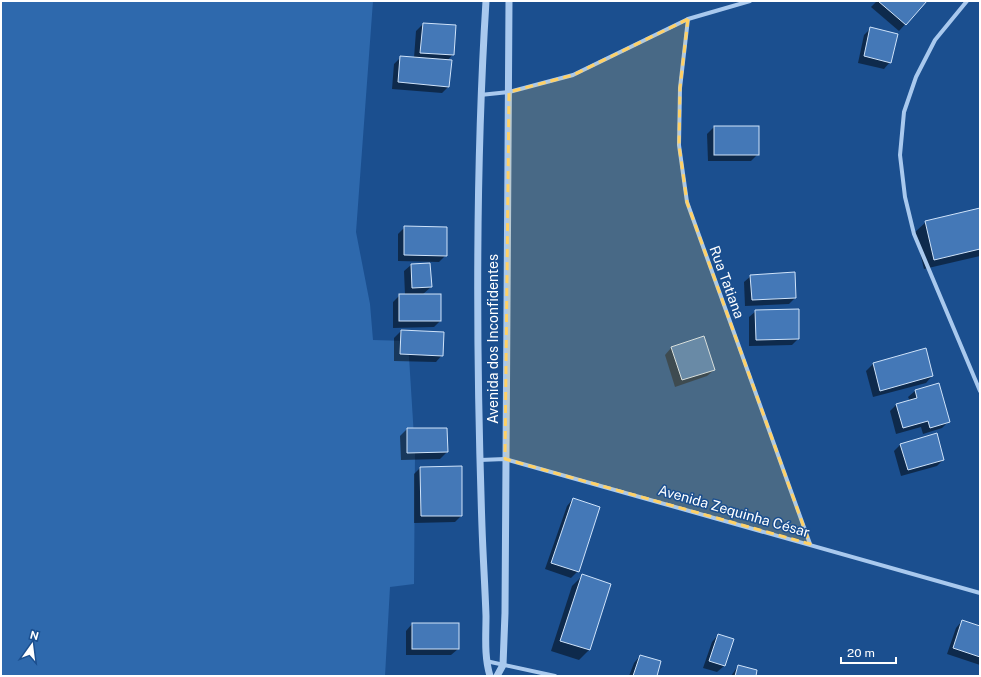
<svg xmlns="http://www.w3.org/2000/svg" width="981" height="677" font-family="'Public Sans',sans-serif">
<style>
.green{fill:#2e69ad}
.shadow{fill:#0007}
.building{fill:#4478b7;stroke:#cfe3fa}
.lines{fill:none;stroke-linecap:round;stroke-linejoin:round}
.minor{stroke:#a9c9ee;stroke-width:4}
.tertiary{stroke:#a9c9ee;stroke-width:7}
.marked{fill:#ffd166;fill-opacity:0.2;stroke:#ffd166;stroke-width:3;stroke-dasharray:8 5;stroke-linejoin:round}
.labels{text-anchor:middle;stroke-width:3;stroke-linejoin:round;paint-order:stroke}
.street-label{font-size:14px;fill:#fff;stroke:#1b4f8f}
</style>
<rect width="100%" height="100%" fill="#1b4f8f"/>
<!-- green -->
<path class="green" d="M1,1H373L356,232L370,304L373,340L408,341L415,453L414,584L390,587L385,676H1Z"/>
<!-- shadow -->
<g class="shadow">
<path d="M877,1H926L899,31L871,7Z"/>
<path d="M423,24L453,54L447,61L449,86L442,93L392,89L394,64L401,57L414,58L416,31Z"/>
<path d="M871,28L890,62L884,69L858,63L864,35Z"/>
<path d="M714,127L758,154L751,161H708L707,134Z"/>
<path d="M980,209V256L924,269L915,232L926,222Z"/>
<path d="M405,227L446,255L439,262L398,261V234Z"/>
<path d="M411,265L431,287L422,295L440,321L434,327L393,328V302L400,295H405L404,271Z"/>
<path d="M751,276L795,298L789,304L745,306L744,282Z"/>
<path d="M756,311L798,339L792,345L749,346V317Z"/>
<path d="M401,331L442,355L436,362L394,361V338Z"/>
<path d="M703,338L714,370L707,376L675,387L665,355L671,348Z"/>
<path d="M925,350L932,376L926,383L873,397L866,371L873,364Z"/>
<path d="M915,391L949,421L942,428L923,434L921,427L896,434L890,411L896,405L910,401L908,397Z"/>
<path d="M407,429H446L447,452L440,459L401,460L400,436Z"/>
<path d="M901,444L943,460L937,466L901,476L894,451Z"/>
<path d="M420,468L461,516L455,522L414,523V474Z"/>
<path d="M573,499L578,571L571,578L545,569L567,506Z"/>
<path d="M582,576L589,650L579,660L551,651L572,586Z"/>
<path d="M962,621L980,627V665L947,654L956,628Z"/>
<path d="M412,624L458,649L451,655H406V631Z"/>
<path d="M718,635L724,666L717,672L703,668L712,642Z"/>
<path d="M640,656L656,676H629L634,663Z"/>
<path d="M738,666L755,676H731Z"/>
</g>
<!-- building -->
<g class="building">
<path d="M878,1H927L906,25Z"/>
<path d="M423,23L456,25L454,55L420,53Z"/>
<path d="M870,27L898,34L891,63L864,56Z"/>
<path d="M400,56L452,60L449,87L398,82Z"/>
<rect x="714" y="126" width="45" height="29"/>
<path d="M980,208V249L934,260L925,221Z"/>
<path d="M404,226L447,227V256L404,255Z"/>
<path d="M430,263L432,287L412,288L411,264Z"/>
<path d="M795,272L796,298L752,300L750,275Z"/>
<rect x="399" y="294" width="42" height="27"/>
<path d="M799,309V339L756,340L755,310Z"/>
<path d="M401,330L444,332L443,356L400,354Z"/>
<path d="M704,336L715,370L682,380L671,347Z"/>
<path d="M926,348L933,376L880,391L873,363Z"/>
<path d="M939,383L950,422L930,428L928,421L903,428L896,404L917,398L915,390Z"/>
<path d="M407,428H447L448,452L407,453Z"/>
<path d="M937,433L944,460L908,470L900,444Z"/>
<path d="M462,466V516H421L420,467Z"/>
<path d="M573,498L600,507L579,572L551,563Z"/>
<path d="M582,574L611,584L590,650L560,641Z"/>
<path d="M962,620L980,626V657L953,648Z"/>
<rect x="412" y="623" width="47" height="26"/>
<path d="M718,634L734,639L725,666L709,661Z"/>
<path d="M640,655L661,661L657,676H633Z"/>
<path d="M738,665L757,670L756,676H735Z"/>
</g>
<g class="lines">
<!-- minor -->
<g class="minor">
<path d="M967,1L935,40L916,77L904,112L900,155L905,197L914,234L980,391"/>
<path d="M688,19L680,88L679,145L687,202L810,544"/>
<path d="M480,95L509,92L573,75L688,19L750,1"/>
<path d="M480,460L505,459L980,593"/>
<path d="M486,661L555,676"/>
</g>
<!-- tertiary -->
<g class="tertiary">
<path d="M486,1C475,176 476,352 482,527C483,557 485,586 486,616C486,636 484,656 490,676"/>
<path d="M497,676L503,665L505,613L509,1"/>
</g>
</g>
<!-- marked area -->
<path class="marked" d="M688,19L680,88L679,145L687,202L810,544L505,459L509,92L573,75Z"/>
<g class="labels">
<!-- street labels -->
<g class="street-label">
<text transform="translate(727 282) rotate(70)" y="5">Rua Tatiana</text>
<text transform="translate(493 339) rotate(-90)" y="5">Avenida dos Inconfidentes</text>
<text transform="translate(734 511) rotate(16)" y="5">Avenida Zequinha César</text>
</g>
</g>
<!-- border -->
<rect width="981" height="677" fill="none" stroke="#ffffff" stroke-width="4"/>
<!-- north arrow -->
<g transform="translate(32 645) rotate(14)" stroke="#1b4f8f" stroke-width="3" paint-order="stroke">
<path d="M0-3L7 15L0 10L-7 15Z" fill="#ffffff"/>
<text y="-6" font-size="11" font-weight="bold" text-anchor="middle" fill="#ffffff">N</text>
</g>
<!-- scale -->
<path d="M841 657v6h55v-6" fill="none" stroke="#ffffff" stroke-width="2"/>
<text x="847" y="657" font-size="12" fill="#ffffff" stroke="#1b4f8f" stroke-width="3" paint-order="stroke">20 m</text>
</svg>
